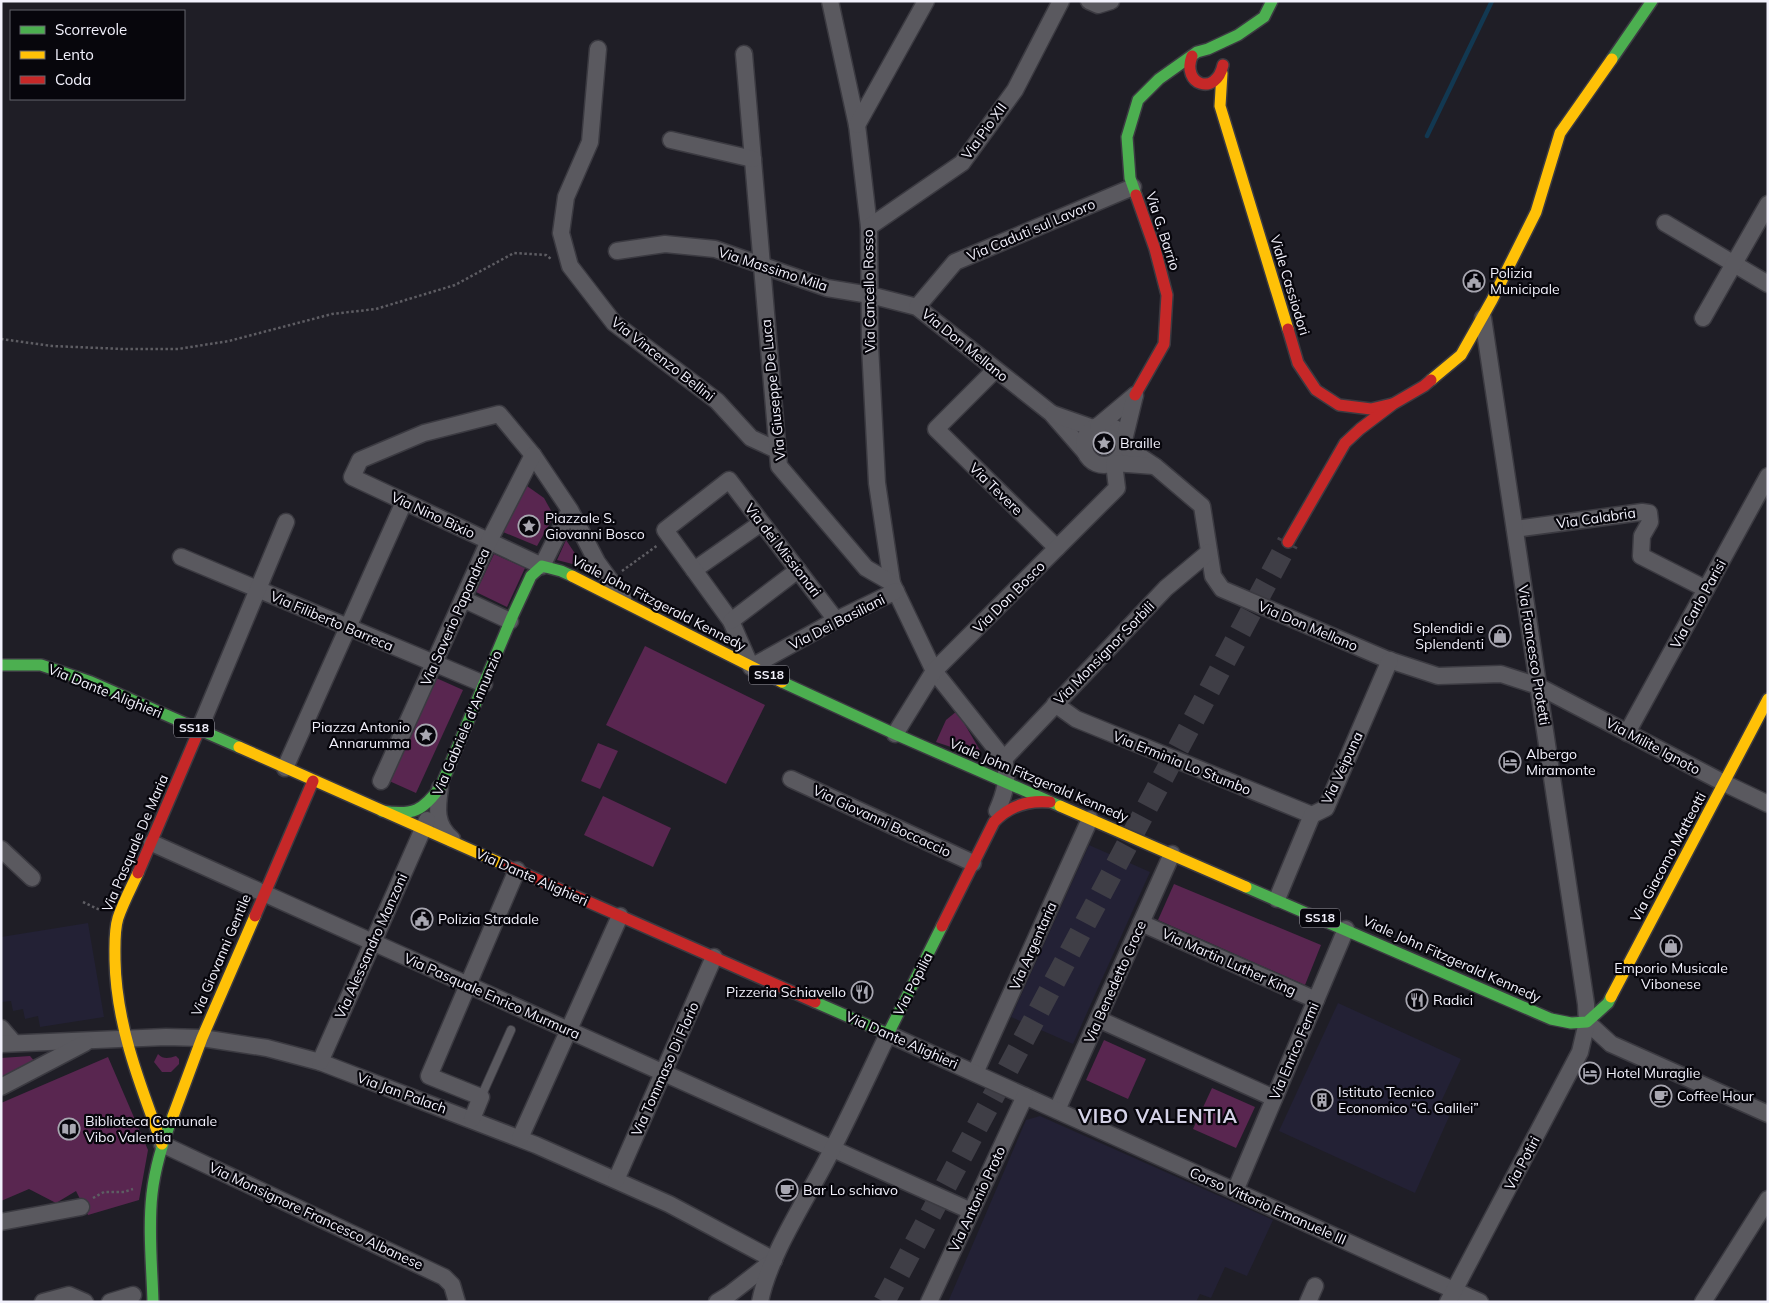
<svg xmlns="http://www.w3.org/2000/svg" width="1769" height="1303" font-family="Mulish,sans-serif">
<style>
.built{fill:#232135}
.green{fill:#592650}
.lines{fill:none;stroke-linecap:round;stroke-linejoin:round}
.stream{stroke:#123851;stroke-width:4.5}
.secondary-tunnel{stroke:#3f3e46;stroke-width:22;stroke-dasharray:22 11;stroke-linecap:butt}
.lane-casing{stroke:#3b3a41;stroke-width:10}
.street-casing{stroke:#3b3a41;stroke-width:19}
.fast-casing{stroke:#3b3a41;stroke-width:14}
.slow-casing{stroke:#3b3a41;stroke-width:14}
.jam-casing{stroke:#3b3a41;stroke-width:14}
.path{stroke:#5e5d63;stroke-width:2.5;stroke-dasharray:2.5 2.5;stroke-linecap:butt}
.lane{stroke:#5a595f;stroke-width:8}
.street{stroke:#5a595f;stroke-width:16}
.fast{stroke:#4caf50;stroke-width:11}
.slow{stroke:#ffc107;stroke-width:11}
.jam{stroke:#c62828;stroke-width:11}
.labels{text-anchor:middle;stroke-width:4.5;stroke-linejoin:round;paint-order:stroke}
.shield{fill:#07060c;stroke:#acaab4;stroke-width:1}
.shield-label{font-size:12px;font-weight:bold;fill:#f2f1fc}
.street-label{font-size:14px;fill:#f2f1fc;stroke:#07060c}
.poi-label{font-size:14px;fill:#f2f1fc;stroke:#07060c;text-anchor:start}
.district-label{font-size:19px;font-weight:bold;letter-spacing:1px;fill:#d4d2e7;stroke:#07060c}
</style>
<rect width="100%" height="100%" fill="#1f1e26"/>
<!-- built -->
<g class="built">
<path d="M1089,845L1150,872L1073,1044L1011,1017Z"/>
<path d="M88,923L104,1017L40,1027L38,1016L25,1019L23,1009L13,1011L11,1001L1,1002V937Z"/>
<path d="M1338,1003L1461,1059L1440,1104L1452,1110L1415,1193L1279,1131Z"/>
<path d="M1040,1116L1273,1220L1247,1276L1225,1267L1211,1298L1200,1294L1196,1302H948L1026,1120Z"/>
</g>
<!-- green -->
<g class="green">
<path d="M527,486L544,498L554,516L537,546L503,532Z"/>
<path d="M566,540L584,567L557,560Z"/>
<path d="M494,554L525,568L507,607L476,592Z"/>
<path d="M645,646L765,705L726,784L606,725Z"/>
<path d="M434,677L463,690L416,793L387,780Z"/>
<path d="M957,711L981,752L978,756L936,742L946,720Z"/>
<path d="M598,743L618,751L600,789L581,781Z"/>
<path d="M603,796L671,828L653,867L584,835Z"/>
<path d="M1174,884L1321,945L1305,985L1158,920Z"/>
<path d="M1104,1040L1146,1059L1128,1099L1086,1080Z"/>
<path d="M158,1054C164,1060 169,1058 176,1056L179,1059V1064L171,1072H162L154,1062Z"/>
<path d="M30,1056L36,1063L1,1079V1058Z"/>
<path d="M108,1057L148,1150L139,1200L88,1215L76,1191L56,1203L29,1189L1,1201V1103Z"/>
<path d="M1212,1088L1255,1107L1236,1148L1193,1129Z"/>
</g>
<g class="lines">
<!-- stream -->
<path class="stream" d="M1427,136L1492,1"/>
<!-- secondary-tunnel -->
<path class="secondary-tunnel" d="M884,1302L1288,542"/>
<!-- lane casing -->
<g class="lane-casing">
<path id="lane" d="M481,1097L511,1030"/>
</g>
<!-- street casing -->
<g class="street-casing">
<g id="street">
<path d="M830,1L857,125L869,227L870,345L877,483L892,583"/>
<path d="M1089,1L1098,5L1111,1"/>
<path d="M598,49L590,142L566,197L561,233L570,266L614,323L717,401L751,438L777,450"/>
<path d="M744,54L779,466L866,568L892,583L934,671L1004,759C1009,778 1005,793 997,811"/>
<path d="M857,125L926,1"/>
<path d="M671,140L753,159"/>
<path d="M1665,223L1768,284"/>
<path d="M869,227L962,163L1015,90L1061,1"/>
<path d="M617,251L665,244L715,249L827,288L870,295L917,307L1051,413L1085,452"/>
<path d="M917,307L955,262L1133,187"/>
<path d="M1703,318L1768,204"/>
<path d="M995,370L936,429L1057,548"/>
<path d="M1053,414L1093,428"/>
<circle cx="1104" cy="445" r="20"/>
<path d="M1098,426L1135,395"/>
<path d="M1124,440L1135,395"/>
<path d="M1124,446L1156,467L1202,506L1213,576L1222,589L1386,659L1438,676L1501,674L1538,686L1724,783L1768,804"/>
<path d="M570,510L542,566L352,477L360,460L424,433L499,414L533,455L570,510L597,562L623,598"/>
<path d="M1515,529L1642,512L1649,513L1650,522L1642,536L1641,556L1706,589"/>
<path d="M181,557L484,684"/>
<path d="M694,570L761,523"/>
<path d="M463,599L510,621"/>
<path d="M836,620L729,480L665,530L731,621L751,667L836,620L896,591"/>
<path d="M731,621L798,570"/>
<path d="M1055,704L1076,719L1312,815"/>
<path d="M199,730L286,522"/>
<path d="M1627,733L1768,476"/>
<path d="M895,734L934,671L1117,488L1114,463L1154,466"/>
<path d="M1004,759L1166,588L1209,552"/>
<path d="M285,768L404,502"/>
<path d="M791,779L973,863"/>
<path d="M381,781L489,541L533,455"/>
<path d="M440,788C437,808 435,825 452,839"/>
<path d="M152,843L971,1211"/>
<path d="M1,849L32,878"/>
<path d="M1277,899L1312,815L1326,808L1390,660"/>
<path d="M1141,923L1316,1000"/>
<path d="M1098,1019L1274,1098"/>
<path d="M1587,1022L1611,1044L1768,1114"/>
<path d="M1,1028L14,1043"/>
<path d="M1,1044L166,1037L202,1038L267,1048L320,1062L536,1145L669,1204L774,1260"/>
<path d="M320,1062L427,820"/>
<path d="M975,1073L1090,819"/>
<path d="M1,1087L85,1043"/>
<path d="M1057,1110L1172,854"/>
<path d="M472,1119L481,1097L429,1076L517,870"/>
<path d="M520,1138L620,916"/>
<path d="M162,1144L444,1277L452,1285L457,1302"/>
<path d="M616,1180L714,957"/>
<path d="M1235,1191L1346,929"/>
<path d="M1,1222L81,1207"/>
<path d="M43,1302L69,1295L85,1302"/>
<path d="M110,1302L133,1295"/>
<path d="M717,1302L730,1294L774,1260"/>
<path d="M760,1302C768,1259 802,1206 823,1167C846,1124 867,1078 888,1034L1480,1302"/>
<path d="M929,1302L1025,1096"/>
<path d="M1308,1302L1315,1286"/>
<path d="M1448,1302L1580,1052L1587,1022L1586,1004L1483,318"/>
<path d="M1703,1302L1768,1199"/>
</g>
</g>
<!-- fast casing -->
<g class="fast-casing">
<g id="fast">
<path d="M1612,59L1652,1"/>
<path d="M1136,195L1130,178L1127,137L1138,100L1159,79L1197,52L1208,49L1238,35L1264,17L1272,1"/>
<path d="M1,665H41L91,682L239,747"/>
<path d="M782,682L895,734L1060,806"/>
<path d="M382,811C413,816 423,811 441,786L512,617L531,576L542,566L561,571L572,576"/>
<path d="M1246,887L1551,1019L1571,1023L1587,1022L1608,1003L1611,997"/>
<path d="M815,1002L888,1034L942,926"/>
<path d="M153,1302C152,1267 148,1229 152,1194C155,1167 163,1141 173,1116"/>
</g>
</g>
<!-- slow casing -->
<g class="slow-casing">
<g id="slow">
<path d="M1222,73L1220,106L1288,329"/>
<path d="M1431,380L1461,355L1492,300L1536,212L1560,133L1612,59"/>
<path d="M572,576L782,682"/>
<path d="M239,747L507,866"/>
<path d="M1060,806L1246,887"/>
<path d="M138,873C131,888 123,903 118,918C114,931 115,947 115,960C116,1024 140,1085 162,1144"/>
<path d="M1611,997L1768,699"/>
<path d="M173,1116L202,1038L255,916"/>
</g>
</g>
<!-- jam casing -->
<g class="jam-casing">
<g id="jam">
<path d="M1192,56C1181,85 1216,97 1223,65"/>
<path d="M1288,329L1298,363L1316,390L1339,405L1371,409L1392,404"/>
<path d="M1135,395L1164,344L1167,295L1155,249L1136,195"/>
<path d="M1288,542L1345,443L1360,429L1393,404L1424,386L1431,380"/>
<path d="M507,866L815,1002"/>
<path d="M138,873L199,730"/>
<path d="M255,916L313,781"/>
<path d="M942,926L994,822C1009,806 1028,800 1050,802"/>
</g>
</g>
<!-- path -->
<g class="path">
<path d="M1,339L52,346L123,349H178L229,341L332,314L376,309L455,285L514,253L546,255L551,259"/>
<path d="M622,571L658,545"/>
<path d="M83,902L100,910"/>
<path d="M93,1198L104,1192H124L133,1189"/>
</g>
<!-- lane -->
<use href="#lane" class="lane"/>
<!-- street -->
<use href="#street" class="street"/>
<!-- fast -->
<use href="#fast" class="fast"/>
<!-- slow -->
<use href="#slow" class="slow"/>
<!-- jam -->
<use href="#jam" class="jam"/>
</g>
<!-- icons -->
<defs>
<g id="civic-ring" transform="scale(1.125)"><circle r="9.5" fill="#07060c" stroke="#a8a7b1" stroke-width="1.5"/><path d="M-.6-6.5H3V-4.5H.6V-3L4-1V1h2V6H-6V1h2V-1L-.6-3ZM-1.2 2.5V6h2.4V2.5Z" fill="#a8a7b1"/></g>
<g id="sight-ring" transform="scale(1.125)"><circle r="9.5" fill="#07060c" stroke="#a8a7b1" stroke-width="1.5"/><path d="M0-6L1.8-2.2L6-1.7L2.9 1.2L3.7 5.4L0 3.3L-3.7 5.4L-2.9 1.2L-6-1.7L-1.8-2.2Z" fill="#a8a7b1"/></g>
<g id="shop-ring" transform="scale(1.125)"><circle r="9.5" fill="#07060c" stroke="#a8a7b1" stroke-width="1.5"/><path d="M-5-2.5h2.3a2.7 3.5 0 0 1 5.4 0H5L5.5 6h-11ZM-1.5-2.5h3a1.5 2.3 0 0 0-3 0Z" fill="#a8a7b1"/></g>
<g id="hotel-ring" transform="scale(1.125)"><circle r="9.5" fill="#07060c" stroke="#a8a7b1" stroke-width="1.5"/><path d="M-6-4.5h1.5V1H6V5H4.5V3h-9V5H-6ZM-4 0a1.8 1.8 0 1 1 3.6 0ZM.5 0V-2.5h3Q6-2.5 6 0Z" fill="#a8a7b1"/></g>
<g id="restaurant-ring" transform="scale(1.125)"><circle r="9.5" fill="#07060c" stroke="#a8a7b1" stroke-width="1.5"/><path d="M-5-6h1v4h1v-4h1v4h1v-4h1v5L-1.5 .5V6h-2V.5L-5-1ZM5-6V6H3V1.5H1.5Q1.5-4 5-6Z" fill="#a8a7b1"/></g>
<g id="cafe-ring" transform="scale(1.125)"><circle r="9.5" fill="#07060c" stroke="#a8a7b1" stroke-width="1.5"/><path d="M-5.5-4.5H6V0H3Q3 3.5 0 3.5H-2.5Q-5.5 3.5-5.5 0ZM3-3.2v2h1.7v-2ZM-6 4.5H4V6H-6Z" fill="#a8a7b1"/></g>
<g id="building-ring" transform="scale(1.125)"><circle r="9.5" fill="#07060c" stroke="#a8a7b1" stroke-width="1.5"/><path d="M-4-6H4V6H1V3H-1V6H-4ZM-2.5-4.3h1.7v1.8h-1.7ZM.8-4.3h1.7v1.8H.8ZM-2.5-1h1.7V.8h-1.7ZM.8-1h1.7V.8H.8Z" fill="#a8a7b1"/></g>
<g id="library-ring" transform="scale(1.125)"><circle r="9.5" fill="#07060c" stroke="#a8a7b1" stroke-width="1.5"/><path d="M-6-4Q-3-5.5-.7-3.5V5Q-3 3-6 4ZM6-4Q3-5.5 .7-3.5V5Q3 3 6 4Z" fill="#a8a7b1"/></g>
</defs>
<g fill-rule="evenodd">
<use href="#civic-ring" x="1474" y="281"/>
<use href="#sight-ring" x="1104" y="443"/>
<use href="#sight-ring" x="529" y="526"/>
<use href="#shop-ring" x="1500" y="636"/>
<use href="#sight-ring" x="426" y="735"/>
<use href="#hotel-ring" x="1510" y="762"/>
<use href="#civic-ring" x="422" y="919"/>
<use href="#shop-ring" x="1671" y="946"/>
<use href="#restaurant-ring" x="862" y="992"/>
<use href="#restaurant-ring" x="1417" y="1000"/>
<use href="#hotel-ring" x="1590" y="1073"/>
<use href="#cafe-ring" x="1661" y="1096"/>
<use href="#building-ring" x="1322" y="1100"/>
<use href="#library-ring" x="69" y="1129"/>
<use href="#cafe-ring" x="787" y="1190"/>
</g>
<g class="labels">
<!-- shield labels -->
<g class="shield">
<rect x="749" y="665.5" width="40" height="19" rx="4"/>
<rect x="174" y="718.5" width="40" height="19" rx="4"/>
<rect x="1300" y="908.5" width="40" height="19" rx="4"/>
</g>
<g class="shield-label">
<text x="769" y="679">SS18</text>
<text x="194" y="732">SS18</text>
<text x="1320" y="922">SS18</text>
</g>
<!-- street labels -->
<g class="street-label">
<text transform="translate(984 131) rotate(-54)" y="5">Via Pio XII</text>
<text transform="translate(1031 230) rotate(-23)" y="5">Via Caduti sul Lavoro</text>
<text transform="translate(1163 231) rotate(72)" y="5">Via G. Barrio</text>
<text transform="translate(773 269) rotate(18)" y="5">Via Massimo Mila</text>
<text transform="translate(1290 285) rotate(73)" y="5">Viale Cassiodori</text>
<text transform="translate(869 291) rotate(-91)" y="5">Via Cancello Rosso</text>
<text transform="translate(965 345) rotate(39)" y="5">Via Don Mellano</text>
<text transform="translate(663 359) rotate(38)" y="5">Via Vincenzo Bellini</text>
<text transform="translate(773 390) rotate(-96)" y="5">Via Giuseppe De Luca</text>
<text transform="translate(996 489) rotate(44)" y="5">Via Tevere</text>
<text transform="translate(433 515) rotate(25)" y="5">Via Nino Bixio</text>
<text transform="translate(1596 518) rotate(-8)" y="5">Via Calabria</text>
<text transform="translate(783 550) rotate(52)" y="5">Via dei Missionari</text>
<text transform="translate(1009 597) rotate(-45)" y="5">Via Don Bosco</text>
<text transform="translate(659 603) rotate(27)" y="5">Viale John Fitzgerald Kennedy</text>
<text transform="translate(1698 604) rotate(-61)" y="5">Via Carlo Parisi</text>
<text transform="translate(455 617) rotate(-66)" y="5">Via Saverio Papandrea</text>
<text transform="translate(332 621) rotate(23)" y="5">Via Filiberto Barreca</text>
<text transform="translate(837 622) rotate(-27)" y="5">Via Dei Basiliani</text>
<text transform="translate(1308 626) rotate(23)" y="5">Via Don Mellano</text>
<text transform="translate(1104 653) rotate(-46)" y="5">Via Monsignor Sorbili</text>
<text transform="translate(1534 655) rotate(81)" y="5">Via Francesco Protetti</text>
<text transform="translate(105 691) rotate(22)" y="5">Via Dante Alighieri</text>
<text transform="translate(467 723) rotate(-67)" y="5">Via Gabriele d'Annunzio</text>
<text transform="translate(1653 746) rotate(28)" y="5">Via Milite Ignoto</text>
<text transform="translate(1182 763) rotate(22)" y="5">Via Erminia Lo Stumbo</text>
<text transform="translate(1342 768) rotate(-65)" y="5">Via Veipuna</text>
<text transform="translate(1039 780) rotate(23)" y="5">Viale John Fitzgerald Kennedy</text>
<text transform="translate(882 821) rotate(25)" y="5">Via Giovanni Boccaccio</text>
<text transform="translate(135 843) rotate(-67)" y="5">Via Pasquale De Maria</text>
<text transform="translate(1668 857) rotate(-62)" y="5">Via Giacomo Matteotti</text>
<text transform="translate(532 877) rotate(24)" y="5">Via Dante Alighieri</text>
<text transform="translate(371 946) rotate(-66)" y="5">Via Alessandro Manzoni</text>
<text transform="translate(1033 946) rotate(-66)" y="5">Via Argentaria</text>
<text transform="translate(221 955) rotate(-67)" y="5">Via Giovanni Gentile</text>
<text transform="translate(1452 959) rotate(24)" y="5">Viale John Fitzgerald Kennedy</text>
<text transform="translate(1229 962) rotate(24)" y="5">Via Martin Luther King</text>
<text transform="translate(1115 982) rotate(-66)" y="5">Via Benedetto Croce</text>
<text transform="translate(913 984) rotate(-63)" y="5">Via Popilia</text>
<text transform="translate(492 996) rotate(24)" y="5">Via Pasquale Enrico Murmura</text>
<text transform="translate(902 1040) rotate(24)" y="5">Via Dante Alighieri</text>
<text transform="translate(1294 1051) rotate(-67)" y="5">Via Enrico Fermi</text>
<text transform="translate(665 1069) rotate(-66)" y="5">Via Tommaso Di Florio</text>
<text transform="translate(402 1093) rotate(20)" y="5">Via Jan Palach</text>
<text transform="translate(1522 1163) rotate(-62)" y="5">Via Potiri</text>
<text transform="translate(977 1199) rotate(-65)" y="5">Via Antonio Proto</text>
<text transform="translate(1268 1206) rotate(24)" y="5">Corso Vittorio Emanuele III</text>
<text transform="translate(316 1216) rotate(25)" y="5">Via Monsignore Francesco Albanese</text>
</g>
<!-- poi labels -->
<g class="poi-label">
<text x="1490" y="278">Polizia<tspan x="1490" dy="16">Municipale</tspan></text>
<text x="1120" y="448">Braille</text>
<text x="545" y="523">Piazzale S.<tspan x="545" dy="16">Giovanni Bosco</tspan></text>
<text x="1484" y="633" text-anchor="end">Splendidi e<tspan x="1484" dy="16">Splendenti</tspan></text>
<text x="410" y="732" text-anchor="end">Piazza Antonio<tspan x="410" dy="16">Annarumma</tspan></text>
<text x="1526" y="759">Albergo<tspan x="1526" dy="16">Miramonte</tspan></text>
<text x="438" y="924">Polizia Stradale</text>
<text x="1671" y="973" text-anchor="middle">Emporio Musicale<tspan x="1671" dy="16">Vibonese</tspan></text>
<text x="846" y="997" text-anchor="end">Pizzeria Schiavello</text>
<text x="1433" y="1005">Radici</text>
<text x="1606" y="1078">Hotel Muraglie</text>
<text x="1338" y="1097">Istituto Tecnico<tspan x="1338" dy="16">Economico “G. Galilei”</tspan></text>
<text x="1677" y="1101">Coffee Hour</text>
<text x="85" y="1126">Biblioteca Comunale<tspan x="85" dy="16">Vibo Valentia</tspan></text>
<text x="803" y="1195">Bar Lo schiavo</text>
</g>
<!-- district labels -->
<g class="district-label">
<text x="1158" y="1123">VIBO VALENTIA</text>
</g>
</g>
<!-- border -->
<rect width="1769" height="1303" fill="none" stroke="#f2f1fc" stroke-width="5"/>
<!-- legend -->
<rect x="10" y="10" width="175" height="90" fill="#07060c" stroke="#65646c"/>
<rect x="20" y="26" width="25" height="8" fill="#4caf50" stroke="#65646c"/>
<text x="55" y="35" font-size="15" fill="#f2f1fc">Scorrevole</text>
<rect x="20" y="51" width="25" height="8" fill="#ffc107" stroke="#65646c"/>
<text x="55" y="60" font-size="15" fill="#f2f1fc">Lento</text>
<rect x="20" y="76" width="25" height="8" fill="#c62828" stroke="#65646c"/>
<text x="55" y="85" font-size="15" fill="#f2f1fc">Coda</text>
</svg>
